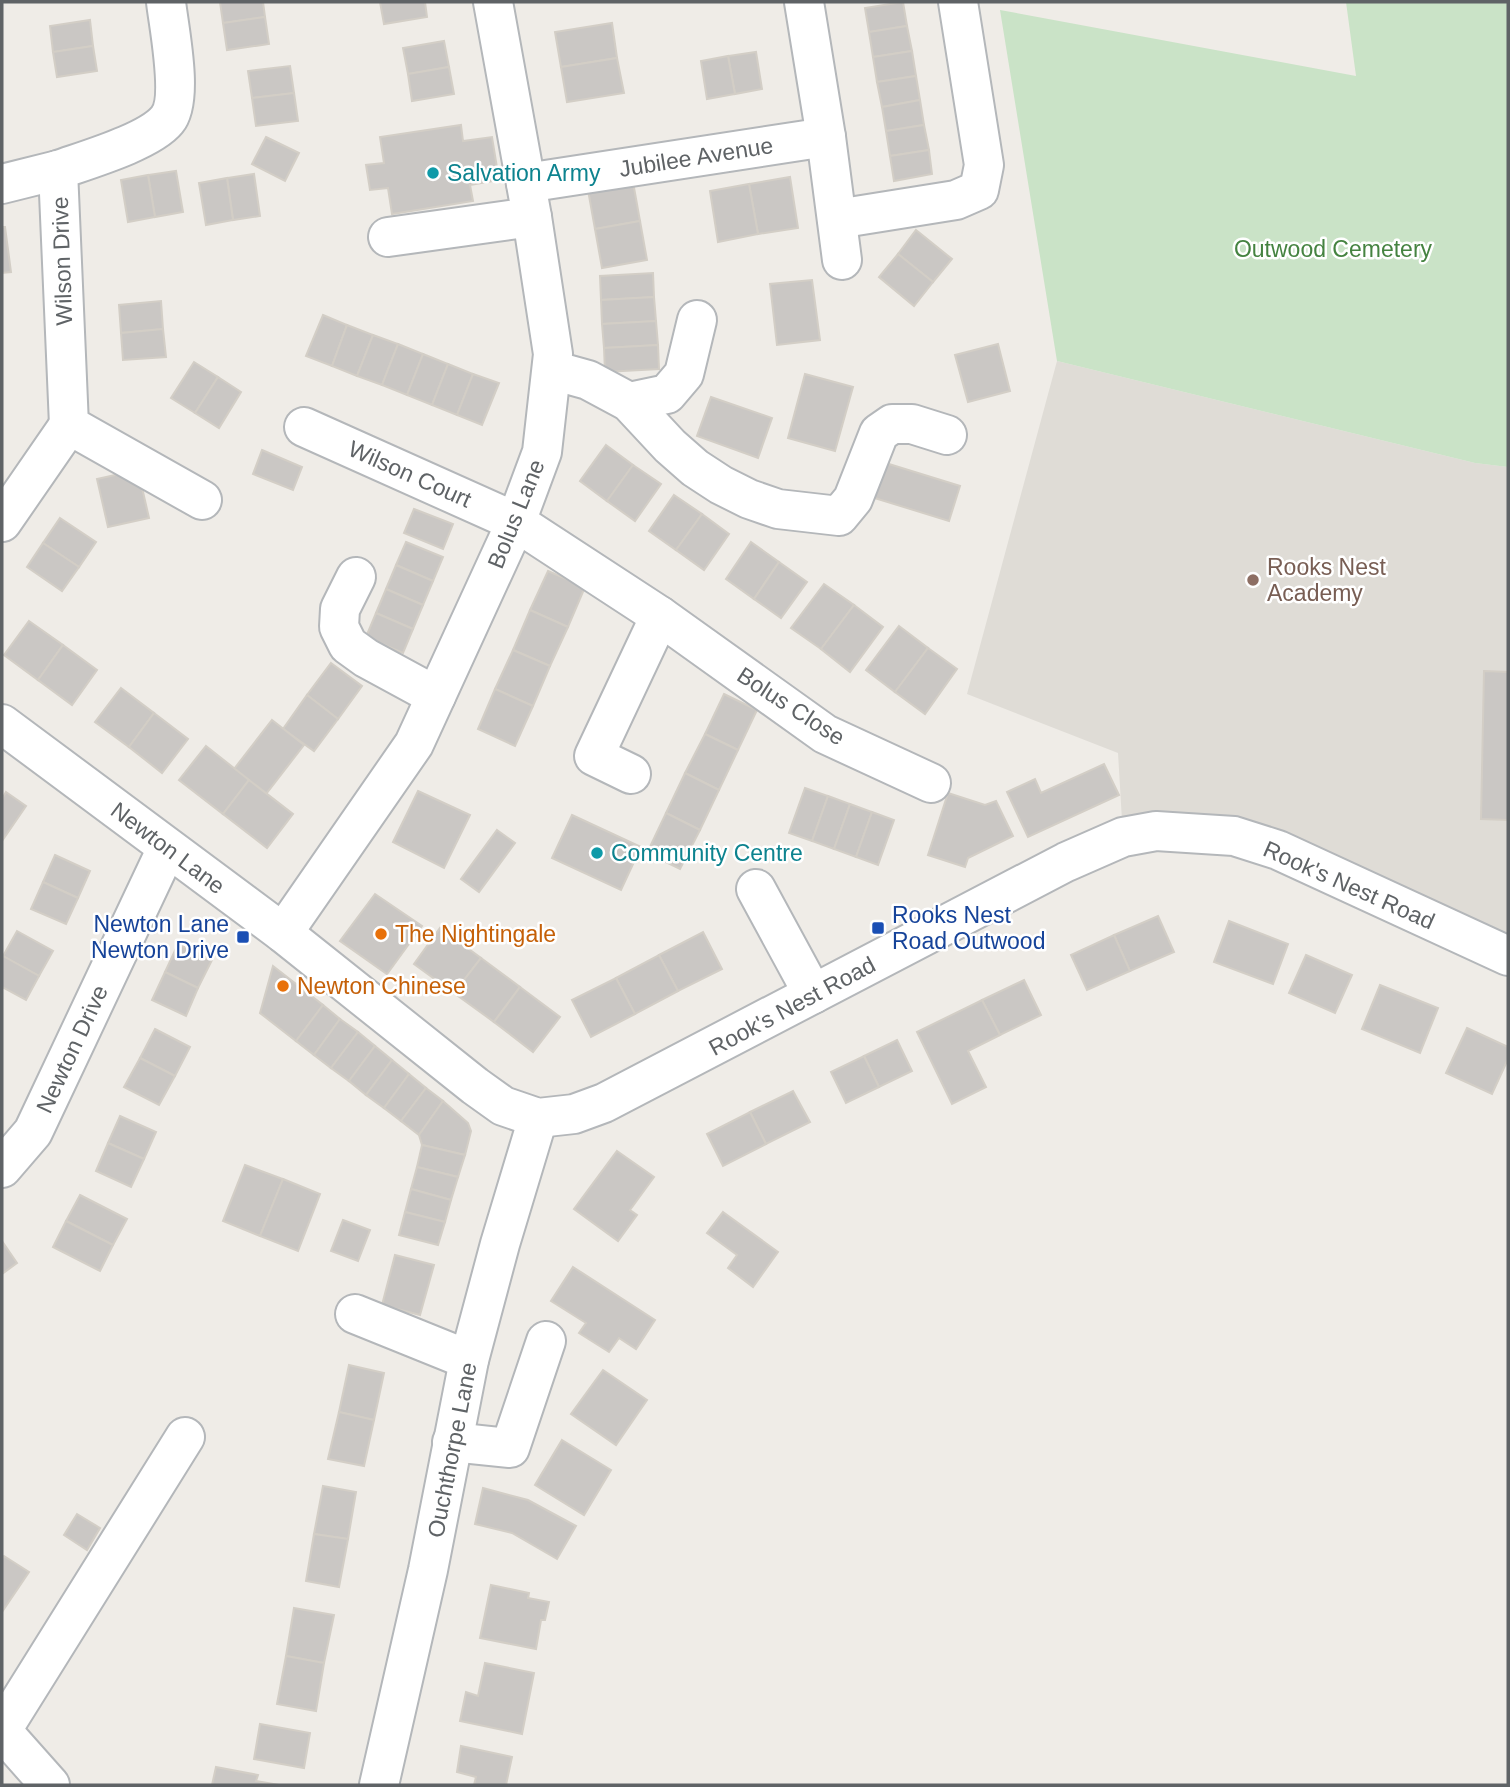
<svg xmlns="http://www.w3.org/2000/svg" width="1510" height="1787" font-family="Helvetica,sans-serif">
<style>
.education{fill:#dfdcd6}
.green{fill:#cae3c7}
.building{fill:#cac7c4;stroke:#d3cec6;stroke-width:2}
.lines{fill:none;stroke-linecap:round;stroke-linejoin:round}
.minor-casing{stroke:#b4b7ba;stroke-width:42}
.minor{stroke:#fff;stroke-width:38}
.culture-dot{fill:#0f9aa8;stroke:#fff;stroke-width:2.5}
.education-dot{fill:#8d6e63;stroke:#fff;stroke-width:2.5}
.transit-dot{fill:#1a4fb4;stroke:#fff;stroke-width:2.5}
.food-dot{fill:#e8710a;stroke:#fff;stroke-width:2.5}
.labels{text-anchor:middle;stroke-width:5;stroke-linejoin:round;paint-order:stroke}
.street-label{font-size:23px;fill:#5f6366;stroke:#fff}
.culture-label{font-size:23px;fill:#0d838f;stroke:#fff;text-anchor:start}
.park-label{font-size:23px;fill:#458341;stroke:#fff}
.education-label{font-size:23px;fill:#785e54;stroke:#fff;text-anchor:start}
.transit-label{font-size:23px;fill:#164399;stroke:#fff;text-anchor:start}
.food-label{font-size:23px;fill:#c56008;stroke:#fff;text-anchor:start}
</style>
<rect width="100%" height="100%" fill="#efece7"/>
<!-- education -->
<path class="education" d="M1057,361L1475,463L1508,467V956L1278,850L1123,837L1118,753L967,694Z"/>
<!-- green -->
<path class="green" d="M1346,2H1508V467L1475,463L1057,361L1000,10L1356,76Z"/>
<!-- building -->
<g class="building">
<path d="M220,2H263L265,17L223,23Z"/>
<path d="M380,2H425L427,17L384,24Z"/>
<path d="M903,2L907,26L869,32L865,8Z"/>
<path d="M265,17L269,44L227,50L223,23Z"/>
<path d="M90,20L93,46L53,52L50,26Z"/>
<path d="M612,23L617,58L561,67L555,32Z"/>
<path d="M907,26L912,51L873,57L869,32Z"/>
<path d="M444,41L449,67L408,74L403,48Z"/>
<path d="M93,46L97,71L57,77L53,52Z"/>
<path d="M912,51L916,76L877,82L873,57Z"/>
<path d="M756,52L762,89L735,94L728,56Z"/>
<path d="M728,56L735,94L707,99L701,61Z"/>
<path d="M617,58L624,93L567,102L561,67Z"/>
<path d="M290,66L294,93L252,98L248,71Z"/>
<path d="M449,67L454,94L412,101L408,74Z"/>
<path d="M916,76L920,100L882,107L877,82Z"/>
<path d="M294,93L298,121L256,126L252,98Z"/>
<path d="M920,100L924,125L886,131L882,107Z"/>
<path d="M461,125L463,141L492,137L499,180L470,185L473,201L392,214L388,188L370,190L366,165L384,163L380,137Z"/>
<path d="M924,125L929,150L890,156L886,131Z"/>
<path d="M266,137L299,153L285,181L252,164Z"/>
<path d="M929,150L932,174L894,181L890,156Z"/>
<path d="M176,171L183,212L155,217L148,175Z"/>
<path d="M254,174L260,216L233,220L227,178Z"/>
<path d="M148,175L155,217L128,222L121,180Z"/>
<path d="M790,177L798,228L758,234L749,184Z"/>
<path d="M227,178L233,220L206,225L199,183Z"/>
<path d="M633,182L640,221L595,229L588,190Z"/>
<path d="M749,184L758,234L718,242L710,191Z"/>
<path d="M640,221L647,260L602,268L595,229Z"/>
<path d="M2,227H5L11,272L2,273Z"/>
<path d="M916,230L952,259L933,282L898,254Z"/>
<path d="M898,254L933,282L914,306L879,277Z"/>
<path d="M653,273L654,297L601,300L600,276Z"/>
<path d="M812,280L820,340L777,345L770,284Z"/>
<path d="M654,297L656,321L602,324L601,300Z"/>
<path d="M161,301L163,329L121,333L119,305Z"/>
<path d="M323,315L347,325L332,366L306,356Z"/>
<path d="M656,321L658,345L604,348L602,324Z"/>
<path d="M347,325L373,335L357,376L332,366Z"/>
<path d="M163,329L166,357L123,360L121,333Z"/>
<path d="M373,335L398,344L382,385L357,376Z"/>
<path d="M398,344L423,354L407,395L382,385Z"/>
<path d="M998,344L1010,391L968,402L955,355Z"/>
<path d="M658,345L659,369L605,372L604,348Z"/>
<path d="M423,354L448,364L432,405L407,395Z"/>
<path d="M194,362L218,377L195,413L171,398Z"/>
<path d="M448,364L473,374L457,415L432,405Z"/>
<path d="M473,374L499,383L482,425L457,415Z"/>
<path d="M805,374L853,387L835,451L788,438Z"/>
<path d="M218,377L241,392L219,428L195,413Z"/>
<path d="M711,397L772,418L758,458L697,436Z"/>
<path d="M606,445L633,465L607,501L580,481Z"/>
<path d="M262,450L302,467L293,490L253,474Z"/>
<path d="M876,460L960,486L949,521L865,495Z"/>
<path d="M633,465L661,484L635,521L607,501Z"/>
<path d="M138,470L149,518L108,527L97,479Z"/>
<path d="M674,495L702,514L676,550L649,531Z"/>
<path d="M414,509L453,524L443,549L404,533Z"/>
<path d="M702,514L729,534L704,570L676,550Z"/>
<path d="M60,518L96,542L79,567L43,543Z"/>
<path d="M406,542L443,557L433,581L396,565Z"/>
<path d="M751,542L779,562L754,599L726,579Z"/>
<path d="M43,543L79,567L62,591L27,567Z"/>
<path d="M779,562L807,582L781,618L754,599Z"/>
<path d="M396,565L433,581L423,605L386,589Z"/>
<path d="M548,571L585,587L568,627L530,610Z"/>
<path d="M824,584L854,605L821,649L791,628Z"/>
<path d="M386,589L423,605L413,629L376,613Z"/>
<path d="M854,605L883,627L850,672L821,649Z"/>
<path d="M530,610L568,627L550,666L513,650Z"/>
<path d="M376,613L413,629L403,653L366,637Z"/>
<path d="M29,621L63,645L38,680L4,655Z"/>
<path d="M899,626L928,648L895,692L866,670Z"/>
<path d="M63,645L97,670L72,705L38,680Z"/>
<path d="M928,648L957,669L925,714L895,692Z"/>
<path d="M513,650L550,666L533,706L495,689Z"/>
<path d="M331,663L362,686L338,719L307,695Z"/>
<path d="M1484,671L1508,672V820L1481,819Z"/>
<path d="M121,688L154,713L129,747L95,722Z"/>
<path d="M495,689L533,706L515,746L478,729Z"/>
<path d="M724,694L757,710L738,750L705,734Z"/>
<path d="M307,695L338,719L314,751L283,729Z"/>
<path d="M154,713L188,739L162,773L129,747Z"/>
<path d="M272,720L304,745L266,794L234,769Z"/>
<path d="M705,734L738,750L719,790L685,773Z"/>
<path d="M206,746L249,780L223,814L179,780Z"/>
<path d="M1104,764L1119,795L1028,837L1007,792L1035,779L1041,793Z"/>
<path d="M685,773L719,790L700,830L666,813Z"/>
<path d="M249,780L293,814L267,848L223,814Z"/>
<path d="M805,788L828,796L812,841L789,833Z"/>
<path d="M418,791L470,815L444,868L393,842Z"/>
<path d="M6,792L26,806L2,841V799Z"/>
<path d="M948,793L985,805L996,801L1013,836L968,858L965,867L928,855Z"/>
<path d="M828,796L850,804L834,849L812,841Z"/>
<path d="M850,804L872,812L856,857L834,849Z"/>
<path d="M872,812L894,820L878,865L856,857Z"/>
<path d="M666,813L700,830L680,869L647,853Z"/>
<path d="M572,815L641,847L621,890L552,858Z"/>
<path d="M497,830L515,843L479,892L461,879Z"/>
<path d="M55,855L90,871L78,898L43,882Z"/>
<path d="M43,882L78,898L66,924L31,909Z"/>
<path d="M375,894L422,926L387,974L340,941Z"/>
<path d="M1158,916L1174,952L1130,971L1114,935Z"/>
<path d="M1229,921L1288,944L1273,984L1214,962Z"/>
<path d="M440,928L481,958L454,993L414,964Z"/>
<path d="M17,931L53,951L39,976L3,956Z"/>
<path d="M703,932L722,969L678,991L659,955Z"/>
<path d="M1114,935L1130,971L1087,990L1071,955Z"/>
<path d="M178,944L212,960L198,988L165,972Z"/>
<path d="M659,955L678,991L635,1014L616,978Z"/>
<path d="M1306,955L1352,975L1335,1013L1289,993Z"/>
<path d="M3,956L39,976L26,1000L2,987V958Z"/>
<path d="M481,958L520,987L494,1022L454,993Z"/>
<path d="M273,966L323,1005L296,1041L260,1013Z"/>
<path d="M165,972L198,988L186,1016L152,1000Z"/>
<path d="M616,978L635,1014L591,1037L572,1000Z"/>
<path d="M1024,980L1041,1015L1000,1035L982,1000Z"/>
<path d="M1380,985L1438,1008L1420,1053L1362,1029Z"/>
<path d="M520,987L560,1017L533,1052L494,1022Z"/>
<path d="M982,1000L1000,1035L968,1051L986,1087L952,1104L917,1032Z"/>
<path d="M323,1005L340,1019L314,1055L296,1041Z"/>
<path d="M340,1019L358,1032L331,1068L314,1055Z"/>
<path d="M1467,1028L1508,1047V1059L1492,1094L1446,1073Z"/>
<path d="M155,1029L190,1047L175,1076L140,1058Z"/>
<path d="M358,1032L375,1046L349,1081L331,1068Z"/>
<path d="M897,1040L912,1071L879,1087L864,1056Z"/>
<path d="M375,1046L392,1060L366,1095L349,1081Z"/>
<path d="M864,1056L879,1087L846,1103L831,1072Z"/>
<path d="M140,1058L175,1076L159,1105L124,1087Z"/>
<path d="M392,1060L409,1074L384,1108L366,1095Z"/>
<path d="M409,1074L426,1088L401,1121L384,1108Z"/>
<path d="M426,1088L443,1101L419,1135L401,1121Z"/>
<path d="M793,1091L810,1122L766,1144L750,1112Z"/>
<path d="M443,1101L468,1123L471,1131L465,1155L422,1145L419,1135Z"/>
<path d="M750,1112L766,1144L723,1166L707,1134Z"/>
<path d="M120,1116L156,1132L144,1159L108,1143Z"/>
<path d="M108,1143L144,1159L131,1187L96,1171Z"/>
<path d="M422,1145L465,1155L458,1177L417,1167Z"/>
<path d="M617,1151L654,1177L630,1210L637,1215L618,1241L574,1209Z"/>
<path d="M245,1165L283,1179L260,1236L223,1221Z"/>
<path d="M417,1167L458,1177L451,1200L411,1189Z"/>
<path d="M283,1179L320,1194L298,1251L260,1236Z"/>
<path d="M411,1189L451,1200L445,1222L405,1212Z"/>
<path d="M80,1195L127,1219L113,1245L66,1221Z"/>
<path d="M405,1212L445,1222L438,1245L399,1235Z"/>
<path d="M723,1212L778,1252L753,1287L728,1268L737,1255L707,1233Z"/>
<path d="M343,1220L370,1230L358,1261L331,1251Z"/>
<path d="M66,1221L113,1245L100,1271L53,1247Z"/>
<path d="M2,1241L17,1263L2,1274Z"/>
<path d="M395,1255L434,1265L420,1315L382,1305Z"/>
<path d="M573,1267L655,1320L636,1349L619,1338L609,1352L579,1333L586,1323L551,1301Z"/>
<path d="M349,1365L384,1373L374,1420L339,1412Z"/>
<path d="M603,1370L647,1400L616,1445L571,1414Z"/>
<path d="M339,1412L374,1420L364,1466L328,1459Z"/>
<path d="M562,1440L611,1470L584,1515L535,1485Z"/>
<path d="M323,1486L356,1492L348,1539L314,1534Z"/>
<path d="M483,1488L528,1500L576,1526L557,1559L512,1533L475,1524Z"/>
<path d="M77,1514L100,1528L87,1550L64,1535Z"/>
<path d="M314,1534L348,1539L339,1587L306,1581Z"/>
<path d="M4,1556L29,1572L2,1612V1559Z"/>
<path d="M491,1585L529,1593L528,1598L549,1602L545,1620H541L536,1649L480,1638Z"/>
<path d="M294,1608L334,1615L324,1663L286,1656Z"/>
<path d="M286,1656L324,1663L316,1711L277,1704Z"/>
<path d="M485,1663L534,1673L522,1734L460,1721L466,1692L478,1696Z"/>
<path d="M260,1724L310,1733L304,1768L254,1759Z"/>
<path d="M461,1746L512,1757L506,1785H474L476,1777L457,1772Z"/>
<path d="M216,1767L258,1775L256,1781L279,1785H212Z"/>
</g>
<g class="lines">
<!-- minor casing -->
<g class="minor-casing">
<g id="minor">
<path d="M166,2C169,28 184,100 167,120C149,142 86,160 58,170L69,425L202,500"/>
<path d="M804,2L826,137L842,260"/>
<path d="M526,183L826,137"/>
<path d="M2,184L58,170"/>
<path d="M837,219L956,200L979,190L984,165L958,2"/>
<path d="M388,237L532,217"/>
<path d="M552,370L588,380L629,402L670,446L695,468L721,485L749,499L778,509L839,516L853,499L879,433L892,424H912L947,435"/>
<path d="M629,402L667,394L684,374L697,320"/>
<path d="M304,427L516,522L660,616L825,734L931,783"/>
<path d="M2,522L69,425"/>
<path d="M356,577L340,609L339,627L348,645L366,658L436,696"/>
<path d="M2,724L283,933L475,1086L503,1106L538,1118L574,1114L604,1103L1066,862L1123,837L1156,831L1234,836L1278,850L1508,956"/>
<path d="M631,774L594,756L660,616"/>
<path d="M756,889L813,994"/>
<path d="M283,933L414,744L516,522L542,452L553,354L532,217L493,2"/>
<path d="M2,1168L33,1132L167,848"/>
<path d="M355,1314L469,1360"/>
<path d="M452,1442L510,1448L546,1341"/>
<path d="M2,1730L185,1437"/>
<path d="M2,1731L50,1785"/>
<path d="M379,1785L428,1570L469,1360L500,1244L538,1118"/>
</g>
</g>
<!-- minor -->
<use href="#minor" class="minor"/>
</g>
<!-- markers -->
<g class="culture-dot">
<circle cx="433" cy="173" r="7"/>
<circle cx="597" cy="853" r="7"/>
</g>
<circle class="education-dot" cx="1253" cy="580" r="7"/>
<g class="transit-dot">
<rect x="871" y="921" width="14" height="14" rx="3.5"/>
<rect x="236" y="930" width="14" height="14" rx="3.5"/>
</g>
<g class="food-dot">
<circle cx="381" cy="934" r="7"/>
<circle cx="283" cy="986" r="7"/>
</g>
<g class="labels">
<!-- street labels -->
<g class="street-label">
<text transform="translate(696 157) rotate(-9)" y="8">Jubilee Avenue</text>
<text transform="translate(62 261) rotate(-92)" y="8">Wilson Drive</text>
<text transform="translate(410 474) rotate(24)" y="8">Wilson Court</text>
<text transform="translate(516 514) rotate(-68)" y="8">Bolus Lane</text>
<text transform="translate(791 706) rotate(33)" y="8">Bolus Close</text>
<text transform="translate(168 848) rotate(37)" y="8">Newton Lane</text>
<text transform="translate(1349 885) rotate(24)" y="8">Rook's Nest Road</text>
<text transform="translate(792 1006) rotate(-28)" y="8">Rook's Nest Road</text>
<text transform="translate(72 1049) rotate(-65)" y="8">Newton Drive</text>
<text transform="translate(452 1450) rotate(-79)" y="8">Ouchthorpe Lane</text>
</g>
<!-- culture labels -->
<g class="culture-label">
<text x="447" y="181">Salvation Army</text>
<text x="611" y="861">Community Centre</text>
</g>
<!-- park labels -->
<g class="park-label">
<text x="1333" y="257">Outwood Cemetery</text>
</g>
<!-- education labels -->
<g class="education-label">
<text x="1267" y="575">Rooks Nest<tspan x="1267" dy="26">Academy</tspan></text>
</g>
<!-- transit labels -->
<g class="transit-label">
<text x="892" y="923">Rooks Nest<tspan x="892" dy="26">Road Outwood</tspan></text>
<text x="229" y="932" text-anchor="end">Newton Lane<tspan x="229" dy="26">Newton Drive</tspan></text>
</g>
<!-- food labels -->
<g class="food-label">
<text x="395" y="942">The Nightingale</text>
<text x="297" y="994">Newton Chinese</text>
</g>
</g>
<!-- border -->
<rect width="1510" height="1787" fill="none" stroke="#5f6366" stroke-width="7"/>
</svg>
